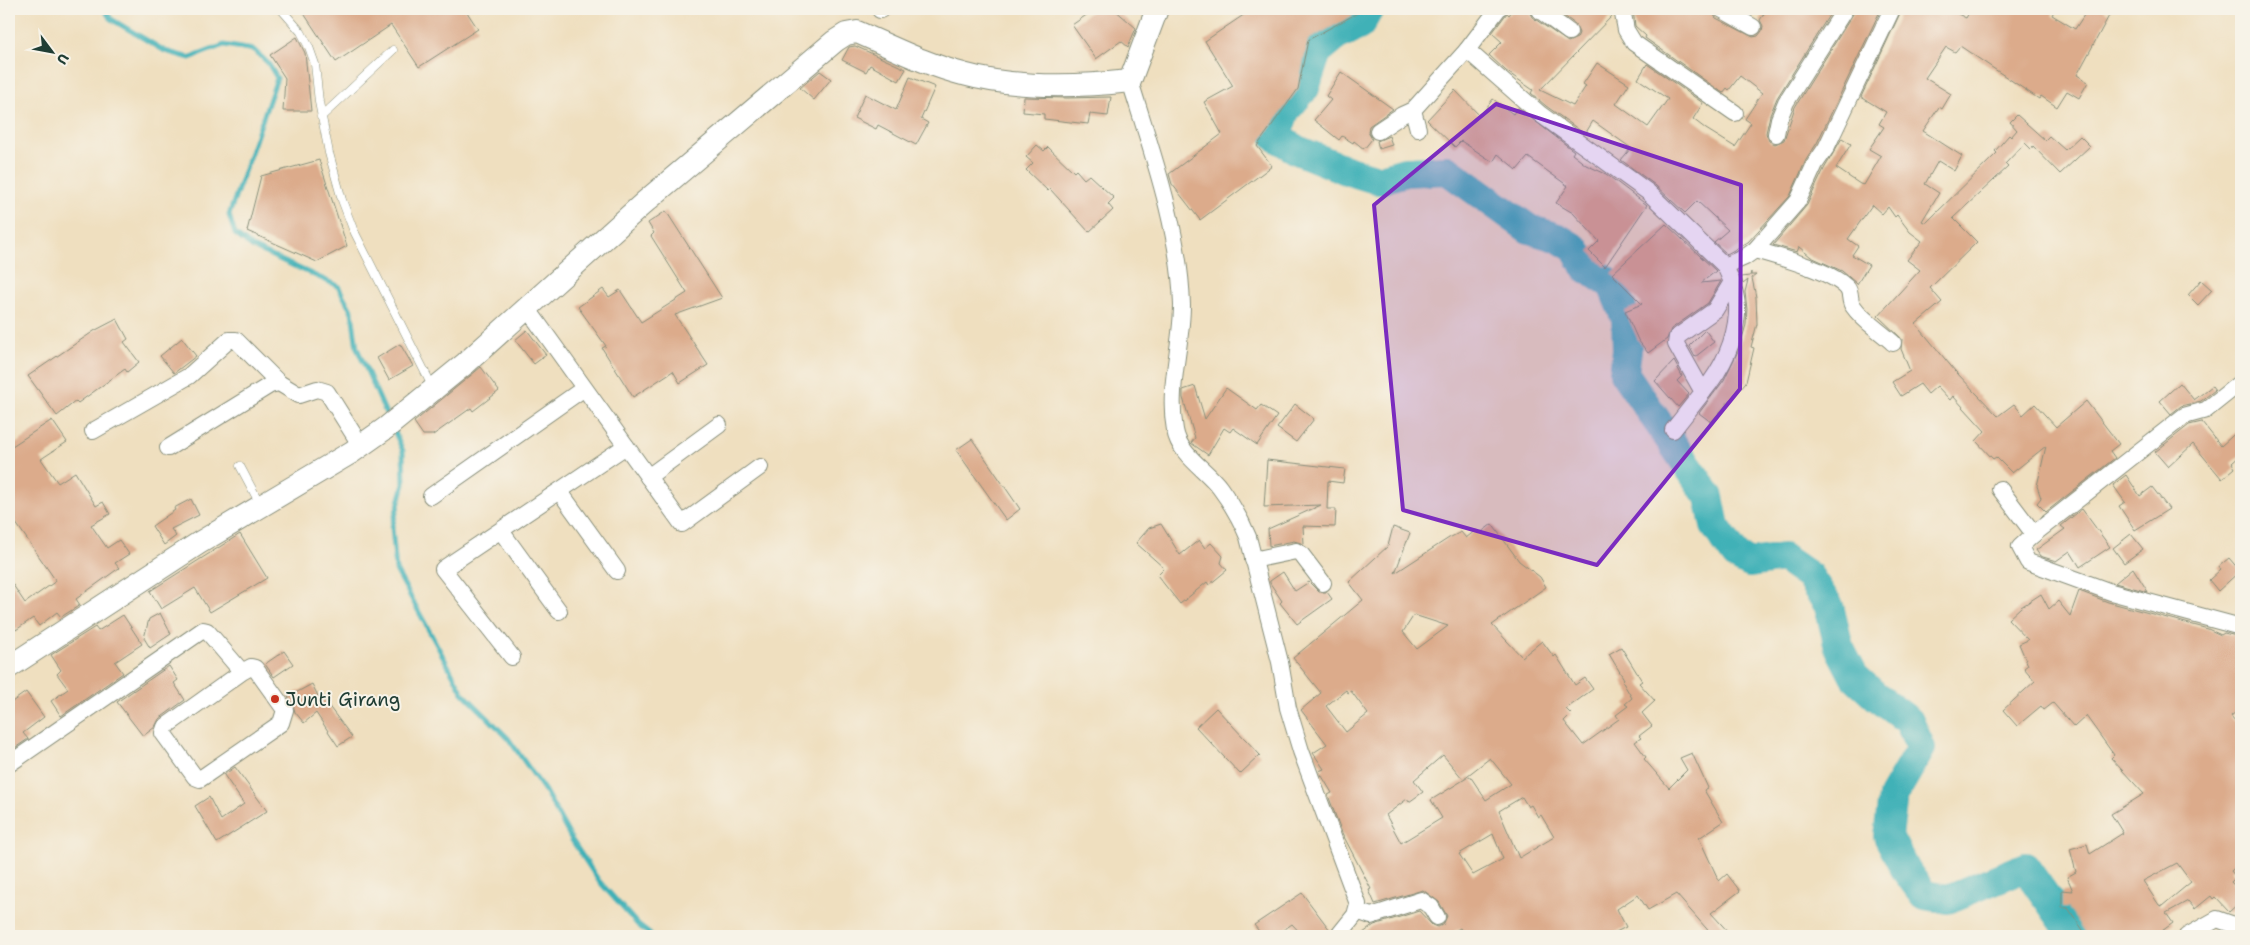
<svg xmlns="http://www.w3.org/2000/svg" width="2250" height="945" font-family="'Shantell Sans',sans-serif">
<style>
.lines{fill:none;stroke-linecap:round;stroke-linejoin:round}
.stream{stroke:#40b1b7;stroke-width:5}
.river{stroke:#40b1b7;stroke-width:30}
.building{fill:#dcab8b;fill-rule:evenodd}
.lane-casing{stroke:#878e7a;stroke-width:9}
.street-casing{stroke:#878e7a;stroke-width:18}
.secondary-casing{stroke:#878e7a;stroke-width:24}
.lane{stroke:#fff;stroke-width:8}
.street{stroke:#fff;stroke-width:16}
.secondary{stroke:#fff;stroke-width:22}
.marked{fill:#7b2cbf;fill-opacity:0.2;stroke:#7b2cbf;stroke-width:4;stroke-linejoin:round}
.poi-dot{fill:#c8321e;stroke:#f7f3e8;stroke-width:2}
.labels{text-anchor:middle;stroke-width:4;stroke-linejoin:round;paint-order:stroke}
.poi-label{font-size:19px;fill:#1f3d34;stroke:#f7f3e8;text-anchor:start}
</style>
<rect width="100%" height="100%" fill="#f7f3e8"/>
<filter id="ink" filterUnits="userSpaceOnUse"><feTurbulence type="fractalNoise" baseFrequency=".02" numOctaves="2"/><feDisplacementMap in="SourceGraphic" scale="10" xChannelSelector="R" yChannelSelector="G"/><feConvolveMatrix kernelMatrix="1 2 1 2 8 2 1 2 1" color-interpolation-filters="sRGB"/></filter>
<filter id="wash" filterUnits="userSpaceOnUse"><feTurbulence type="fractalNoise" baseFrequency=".0096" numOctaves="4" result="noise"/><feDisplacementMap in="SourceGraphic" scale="20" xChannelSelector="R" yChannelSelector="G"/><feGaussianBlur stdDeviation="1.12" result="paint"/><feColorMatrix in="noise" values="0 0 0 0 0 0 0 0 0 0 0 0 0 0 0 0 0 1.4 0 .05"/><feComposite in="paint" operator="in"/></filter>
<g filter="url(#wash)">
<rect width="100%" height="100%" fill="#efdfbf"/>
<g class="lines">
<!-- stream -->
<g class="stream">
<path d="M104,9L111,19L165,51L190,58L224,45L254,50L268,63L277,78L229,215L235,234L252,247L338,286L352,312L357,348L388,418"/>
<path d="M394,430L403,451L404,484L392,527L396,570L463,693L508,738L545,791L572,840L599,881L638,925L652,936"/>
</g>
<!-- river -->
<path class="river" d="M1369,9L1360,25L1336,36L1317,52L1305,88L1285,111L1276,137L1297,150L1349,171L1378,180L1405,172L1447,170L1529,229L1558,238L1576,249L1585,267L1612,285L1626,319L1627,350L1624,373L1709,497L1715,526L1736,556L1750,563L1783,558L1809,576L1829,606L1839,647L1854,676L1876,696L1909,721L1921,748L1893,796L1888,836L1906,871L1924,895L1948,899L2025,867L2071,932L2070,936"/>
</g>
<g id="blocks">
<!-- building -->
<g class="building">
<path d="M301,9H465L478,29L419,67L391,25L336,62Z"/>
<path d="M1095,9H1114L1136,28L1128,47L1121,41L1096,59L1072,25Z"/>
<path d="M1242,9H1365L1308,40L1298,89L1257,146L1272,166L1200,220L1172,184L1169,174L1222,134L1204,102L1233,86L1205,41L1245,14Z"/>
<path d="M1514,9H1528L1532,17L1568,42L1577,38L1579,33L1575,24L1564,16L1570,9H1612L1613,15L1540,90L1573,106L1586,86L1583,84L1597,63L1629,84L1616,104L1648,127L1668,99L1638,79L1647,64L1703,103L1693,119L1706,129L1735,147L1751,123L1745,119L1762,93L1740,76L1729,90L1727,88L1723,93L1645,38L1646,36L1635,26L1633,9H1710L1716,18L1753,37L1758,36L1762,31L1763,26L1760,20L1767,9H1833L1777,98L1770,115L1766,133L1769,141L1775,144L1784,140L1795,107L1853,14L1855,9H1881L1817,143L1806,160L1790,196L1748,242L1727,254L1714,242L1728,230L1697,201L1685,213L1655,185L1621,160L1631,148L1593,121L1585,134L1546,106L1531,93L1533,90L1506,71L1489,55L1502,42L1492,33L1507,13L1509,15Z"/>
<path d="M1902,9H1948L1966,18L1971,9H2055L2052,15L2075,29L2088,9H2101L2110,14L2077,75L2088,82L2079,98L2067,91L2057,107L2041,96L2039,99L1960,46L1955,52L1946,47L1925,78L1951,94L1942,109L1939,107L1923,131L1962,156L1954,171L1938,161L1925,184L1939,193L1922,221L1926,223L1997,153L1995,151L2009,135L2011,137L2017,130L2010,122L2017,115L2045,140L2049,136L2065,150L2080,136L2090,146L2060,174L2033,146L2031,149L2025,143L2005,164L2008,167L1953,218L1977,242L1930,288L1942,302L1916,324L1955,371L1998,416L2014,404L2023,415L2035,404L2056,427L2086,401L2119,444L2110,451L2115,458L2046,512L2037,503L2041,498L2037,486L2046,446L2012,473L1996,457L1993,459L1976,441L1985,431L1953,396L1950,400L1937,386L1928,394L1920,384L1901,396L1892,382L1910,371L1901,349L1902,339L1878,316L1920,270L1907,260L1922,241L1910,232L1897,215L1895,217L1888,207L1882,214L1872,205L1848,239L1858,246L1852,255L1869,265L1857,284L1842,271L1811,257L1799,247L1797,252L1773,245L1807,205L1824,169L1842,138L1851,144L1836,168L1860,184L1864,185L1881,156L1869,149L1884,127L1879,124L1886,112L1861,97Z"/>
<path d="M297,37L305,53L311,111H283L285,78L270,55Z"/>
<path d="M855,46L906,69L899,81L870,65L866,72L842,60L849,47Z"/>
<path d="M820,71L831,79L814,100L800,88Z"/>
<path d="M1341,72L1393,109L1369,126L1368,132L1372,139L1364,149L1354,141L1353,143L1342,136L1339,140L1314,120L1331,100L1326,96Z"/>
<path d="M910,77L935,87L921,119L928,123L916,145L878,125L876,129L854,118L865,94L896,110Z"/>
<path d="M1455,90L1480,116L1493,99L1513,114L1518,108L1574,151L1572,154L1586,165L1606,174L1647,205L1605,267L1589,251L1599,241L1573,213L1556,203L1568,186L1528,157L1517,170L1498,154L1493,162L1461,141L1455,147L1427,120Z"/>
<path d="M1024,97L1068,98L1111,97L1108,116L1090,114L1088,124L1044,119V114L1023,112Z"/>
<path d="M1389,136L1392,145L1379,149L1377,141Z"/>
<path d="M1037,145L1044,151L1048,147L1074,172L1076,170L1084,179L1089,175L1114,198L1108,204L1113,210L1089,232L1050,189L1048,191L1026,170L1033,163L1026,157Z"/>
<path d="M319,160L347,246L317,262L247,231L261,176Z"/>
<path d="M666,211L722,298L675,315L708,365L680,383L673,371L633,397L602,348L606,346L578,307L603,289L609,297L620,290L641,322L687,293L651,236L654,233L648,223Z"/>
<path d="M1666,224L1716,271L1701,283L1721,281L1708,303L1671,329L1667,339L1648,353L1638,340L1625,311L1642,304L1612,274Z"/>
<path d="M1751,272V275H1756L1752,278L1756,297L1757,324L1751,347L1754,348L1746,382L1711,422L1699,413L1724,380L1739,349L1746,325L1747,309L1745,292L1748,280L1743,284L1741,277L1750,276Z"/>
<path d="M2201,280L2212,290L2198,305L2188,295Z"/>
<path d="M117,319L128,339L124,342L139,362L127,372L125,369L78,403L76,401L57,416L28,376L94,331Z"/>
<path d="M527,330L546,355L534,364L515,340Z"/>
<path d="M1705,330L1714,342L1695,357L1689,346Z"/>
<path d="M182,338L196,356L174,373L160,356Z"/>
<path d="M400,344L413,366L389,380L377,358Z"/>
<path d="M1674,361L1682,376L1677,381L1689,394L1678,407L1655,381Z"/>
<path d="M481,367L499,391L473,411L471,408L433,435H423L414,422Z"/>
<path d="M2180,383L2194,400L2212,386L2215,390L2201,401L2181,406L2171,414L2160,401Z"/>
<path d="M1195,386L1205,419L1226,388L1257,410L1261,405L1277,416L1257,445L1233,428L1230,432L1224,428L1208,455L1191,443L1195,438L1183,398V390Z"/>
<path d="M1295,404L1314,419L1296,442L1277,428Z"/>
<path d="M52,420L67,442L41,459L58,483L75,472L96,506L103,502L110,514L91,525L107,548L119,540L129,554L115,563L119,568L76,599L80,605L61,617L57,612L39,626L33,618L16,630L9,619V579L25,603L56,581L9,513V448Z"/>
<path d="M2202,422L2221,446L2241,428V455L2232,463L2235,468L2222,479L2193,444L2168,467L2155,452L2189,425Z"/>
<path d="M972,439L1020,509L1006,520L956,450Z"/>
<path d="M1267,460L1345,469L1343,483L1328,481L1327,509H1336L1335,527L1303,526L1304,544L1294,541L1269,546L1268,529L1321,505L1264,507Z"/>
<path d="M2126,475L2140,496L2152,487L2169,509L2135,530L2119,506L2125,502L2113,485Z"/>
<path d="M191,499L199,515L171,529L176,536L164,545L152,526L175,510L174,508Z"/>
<path d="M2082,509L2110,547L2080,567L2070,551L2056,561L2040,556L2036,550L2065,529L2061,526Z"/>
<path d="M1161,524L1180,555L1199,540L1205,548L1211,543L1223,556L1221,563L1227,570L1209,585L1207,582L1180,604L1157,575L1164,568L1136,543L1149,528Z"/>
<path d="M1492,524L1519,561L1540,577L1546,587L1492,625L1522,657L1542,641L1554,657L1556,655L1575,685L1585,678L1593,689L1566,709L1571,714L1564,721L1583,745L1619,719L1616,715L1628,706L1625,704L1632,698L1622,681L1624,679L1609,654L1621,647L1642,681L1639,683L1655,701L1642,713L1652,726L1639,736L1641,738L1635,742L1646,757L1644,759L1669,788L1687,770L1680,758L1692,753L1708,788L1704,790L1723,822L1699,838L1719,881L1727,874L1740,891L1711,913L1732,936H1713L1676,894L1648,910L1638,895L1617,909L1626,927L1608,936H1465L1460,928L1446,936H1359L1374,925L1419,911L1432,925L1437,927L1443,925L1447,916L1439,902L1423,890L1375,904L1369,890L1371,889L1342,833L1328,795L1332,793L1319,771L1324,769L1313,753L1327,744L1301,710L1321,693L1293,658L1363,600L1349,582L1388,546L1393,527L1410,533L1395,573L1449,538L1461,532L1466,538L1476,530L1479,534ZM1414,615L1448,626L1417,649L1403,632ZM1346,690L1348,693L1351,691L1368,714L1346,732L1326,706ZM1443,755L1463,779L1490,758L1511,784L1486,800L1470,776L1431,800L1442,818L1401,843L1386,815L1407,799L1409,802L1423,792L1414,780ZM1522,797L1528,807L1531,805L1538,817L1541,815L1554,837L1519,858L1499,811ZM1493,834L1503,859L1473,875L1459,854Z"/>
<path d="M240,534L267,578L210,612L195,588L161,609L150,591Z"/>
<path d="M2131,534L2143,549L2124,563L2113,548Z"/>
<path d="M2229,558L2240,571L2218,591L2209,580L2220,570L2218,567Z"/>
<path d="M2133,568L2148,592L2115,583Z"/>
<path d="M1283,572L1295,591L1309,582L1319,592H1327L1332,599L1297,624L1280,603L1282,601L1270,583V581Z"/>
<path d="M2079,591L2108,602L2208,629L2221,635L2224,633L2241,637V708L2231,716L2241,728V862L2231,871L2236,877L2231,882L2241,893V901L2229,912L2215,897L2213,899L2211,896L2195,909L2188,901L2166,913L2173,923L2155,936H2087L2068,908H2062V890L2073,891L2067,877L2076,872L2070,849L2087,844L2090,854L2123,833L2111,814L2144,794L2111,758L2114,755L2086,716L2074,727L2053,703L2044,710L2041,706L2017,726L2003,710L2035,681L2024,668L2028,665L2019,644L2028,640L2008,619L2021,607L2041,594L2049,609L2058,601L2070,616ZM2177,863L2191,882L2162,906L2159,905L2143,881Z"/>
<path d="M160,613L171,634L150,648L144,638L149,619Z"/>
<path d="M123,615L142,644L115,662L123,673L61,716L51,701L68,689L57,674L61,670L51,655L95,627L98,631Z"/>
<path d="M284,651L293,664L274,677L265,664Z"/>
<path d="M169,666L178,680L174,683L185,700L159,719L155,727L143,736L117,702Z"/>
<path d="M312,684L319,698L321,696L352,737L338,746L316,713L304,723L295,712L293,705L288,697Z"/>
<path d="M26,692L44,717L23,733L28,739L9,752V704Z"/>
<path d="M1216,708L1260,755L1240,774L1196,727Z"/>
<path d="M235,767L267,811L217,843L195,806L209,797L221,820L244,804L224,775Z"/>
<path d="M1302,893L1330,930L1328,936H1303L1292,924L1275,936H1263L1254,925Z"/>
</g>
</g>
</g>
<g filter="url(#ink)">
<use href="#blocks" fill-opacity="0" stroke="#878e7a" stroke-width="1"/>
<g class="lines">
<!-- lane casing -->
<g class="lane-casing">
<g id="lane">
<path d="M281,9L301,32L309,47L315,64L319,102L329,153L342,200L353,229L433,388"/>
<path d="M321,117L393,50"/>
<path d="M240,466L260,504"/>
</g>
</g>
<!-- street casing -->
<g class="street-casing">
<g id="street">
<path d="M1498,9L1467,50L1540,114L1648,192L1725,266L1732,282L1715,310L1677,337L1676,344L1703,392L1673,430"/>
<path d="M1538,9L1569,32"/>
<path d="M1622,9L1626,30L1634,43L1735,113"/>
<path d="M1721,9L1753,27"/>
<path d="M880,10L882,9"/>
<path d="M1130,81C1152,152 1180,231 1182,305C1182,346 1167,388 1175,430C1179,455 1206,469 1220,488C1232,504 1241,520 1248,537L1280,662L1288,708L1301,751L1358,904L1355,915L1338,936"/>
<path d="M1413,110L1418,129"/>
<path d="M1378,131L1402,115L1413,110L1467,50"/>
<path d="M1776,134L1779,119L1786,102L1845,9"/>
<path d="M1755,250C1779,257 1828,270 1845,286C1853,292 1848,300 1853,306C1863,321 1880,331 1893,343"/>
<path d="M1725,266L1745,257L1755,250L1798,201L1815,164L1826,148L1892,9"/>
<path d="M527,308L682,524L760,467"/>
<path d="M1703,392C1721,370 1735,342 1737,313C1738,303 1735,292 1732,282"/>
<path d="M93,431L189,376L229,340H236L279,383"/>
<path d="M168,448L270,385L279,383L299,395L317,389L327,392L361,446"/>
<path d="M648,477L719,425"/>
<path d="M2000,489L2034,534L2184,416L2206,410L2241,382"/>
<path d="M560,492L617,571"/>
<path d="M431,496L583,389"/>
<path d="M501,531L559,611"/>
<path d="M2034,534L2020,547L2028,562L2034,564L2111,592L2241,627"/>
<path d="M1253,560L1296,551L1301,554L1323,583"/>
<path d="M512,657L443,569L626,446"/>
<path d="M9,764L203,630L207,631L242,672L251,667L255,668L285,710L281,723L200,779L195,777L163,733L165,727L242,672"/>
<path d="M1357,911L1371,916L1421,900L1431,907L1437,917"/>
<path d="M2187,936L2217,919L2234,925L2241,924"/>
</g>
</g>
<!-- secondary casing -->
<g class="secondary-casing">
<path id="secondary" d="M9,667L199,543L352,452L386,428L466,363L645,202L835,41L846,34L857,32C892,47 927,65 963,74C1017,89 1076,87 1130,81L1157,9"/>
</g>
<!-- lane -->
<use href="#lane" class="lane"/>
<!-- street -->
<use href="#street" class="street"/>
<!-- secondary -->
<use href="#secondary" class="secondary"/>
</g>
</g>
<!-- marked area -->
<path class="marked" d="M1496,104L1741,185L1740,389L1597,565L1403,510L1374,205Z"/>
<!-- markers -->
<circle class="poi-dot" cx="275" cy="699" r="5"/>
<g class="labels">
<!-- poi labels -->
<g class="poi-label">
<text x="285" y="706">Junti Girang</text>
</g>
</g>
<!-- margin -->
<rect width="2250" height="945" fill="none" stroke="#f7f3e8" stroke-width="30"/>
<!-- north arrow -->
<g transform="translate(52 52) rotate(122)" stroke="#f7f3e8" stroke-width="4" paint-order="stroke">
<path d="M0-4L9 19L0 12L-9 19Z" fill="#1f3d34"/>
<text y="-8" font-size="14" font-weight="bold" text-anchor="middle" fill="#1f3d34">U</text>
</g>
</svg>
